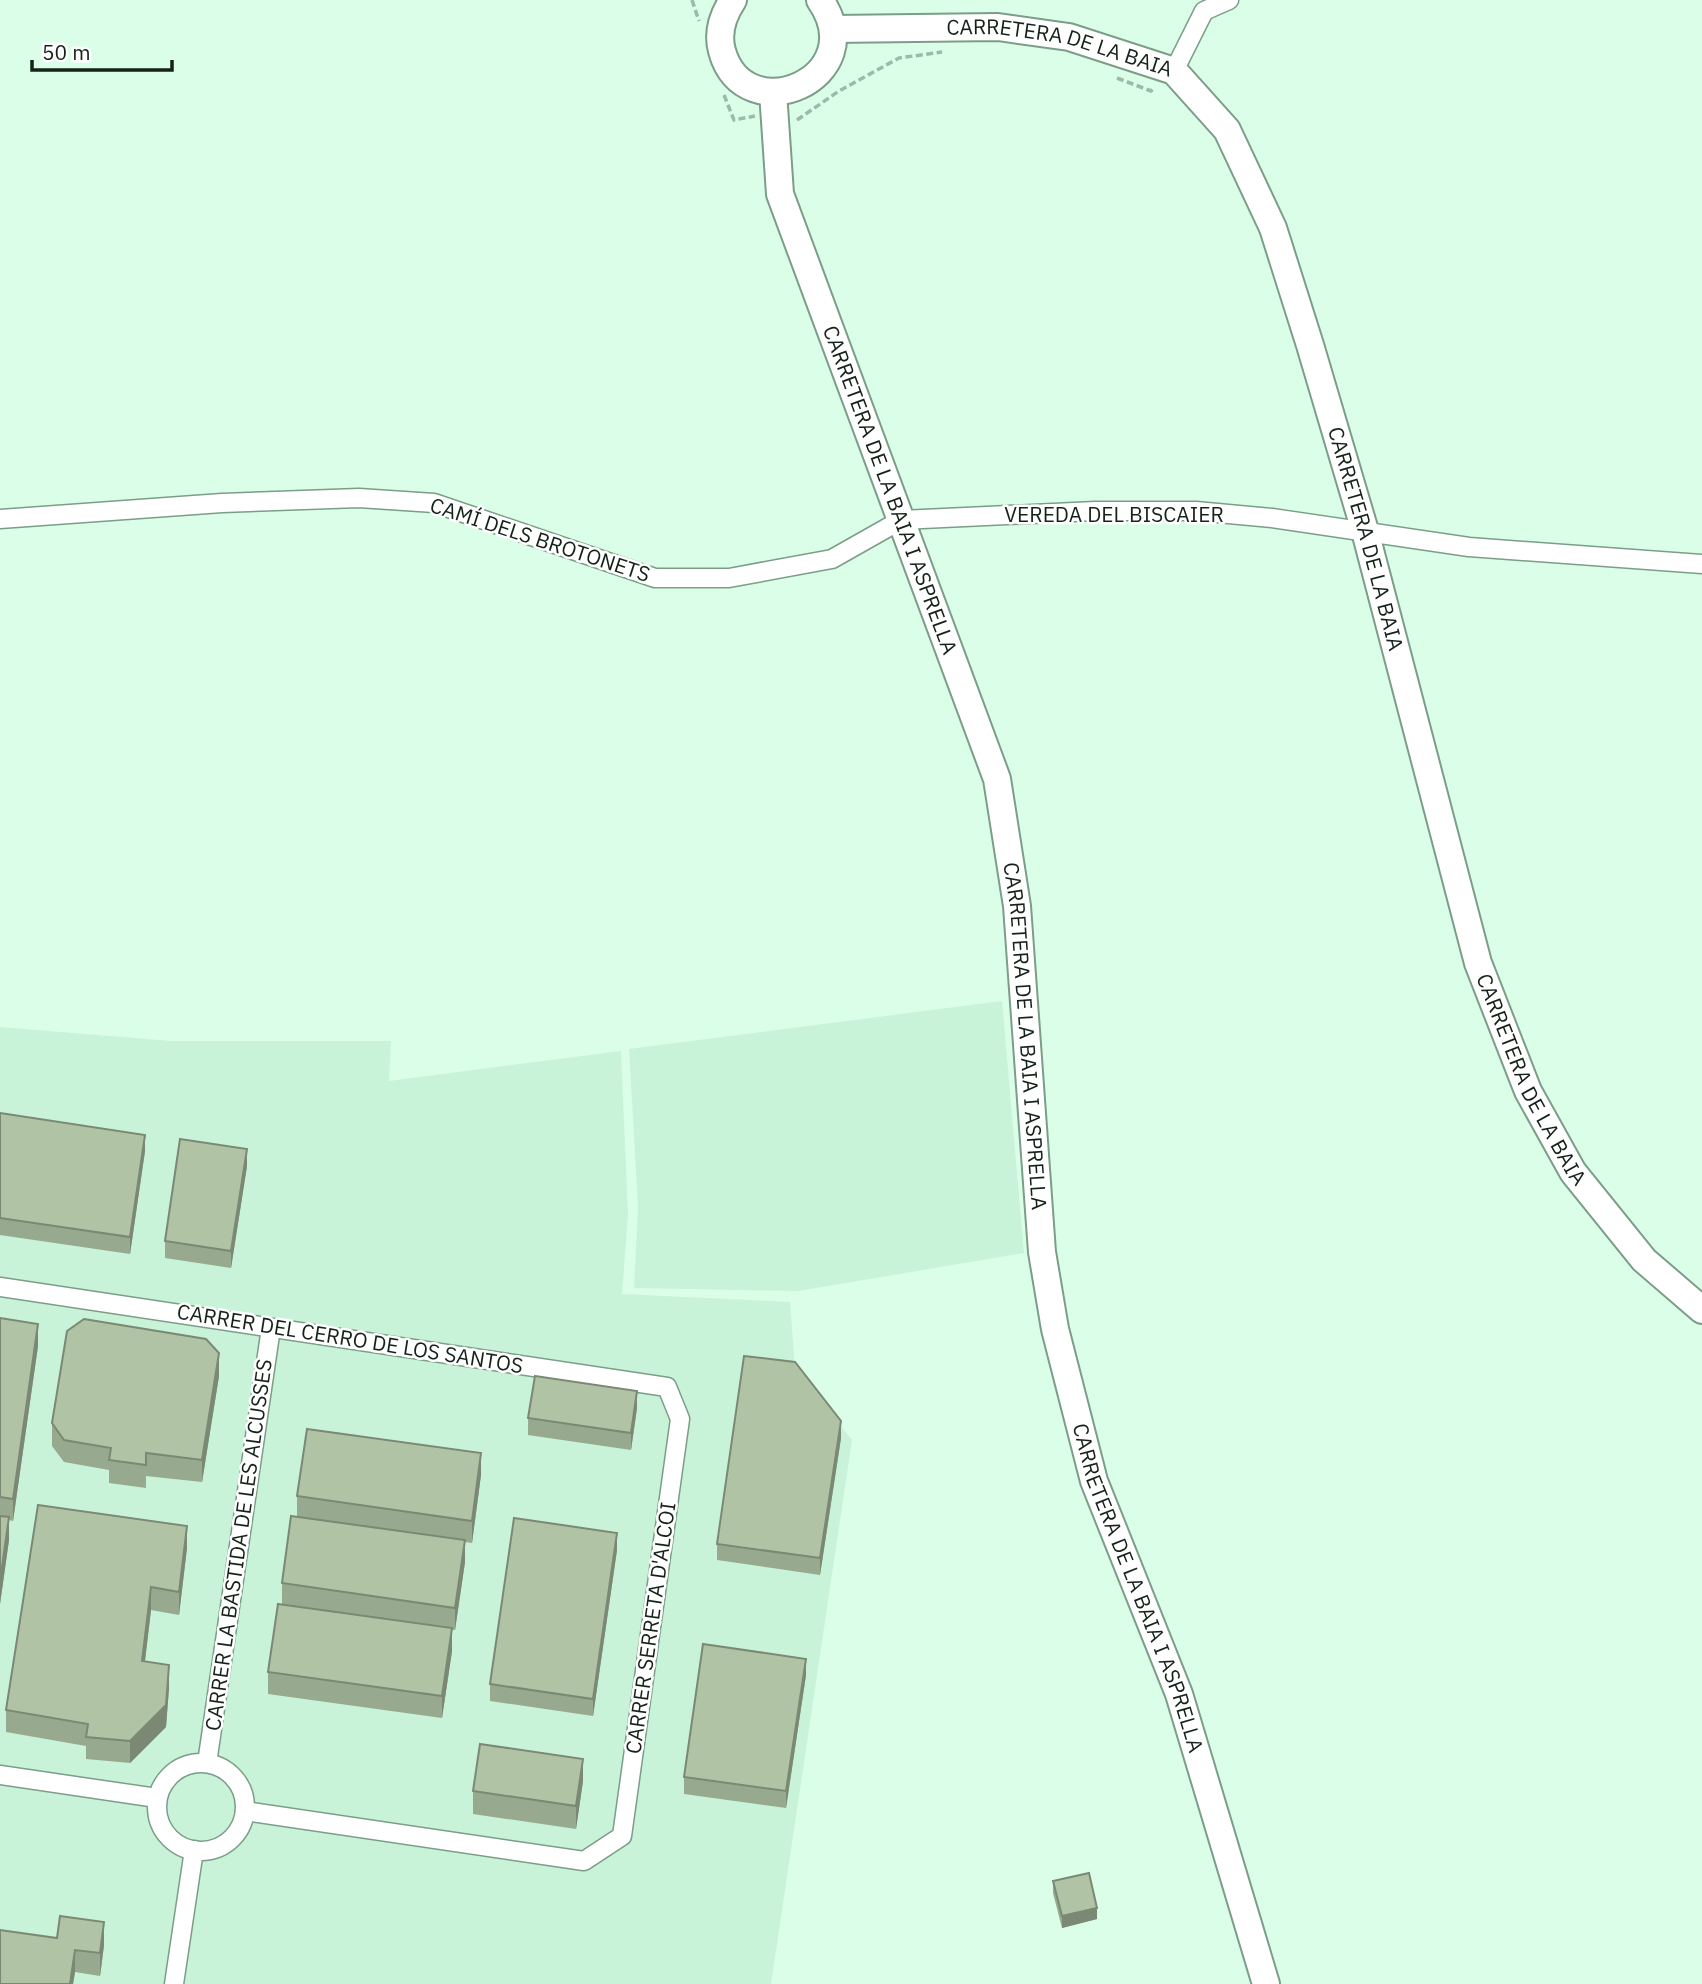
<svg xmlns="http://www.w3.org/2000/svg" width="1702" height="1984" font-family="'IBM Plex Sans',sans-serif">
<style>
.built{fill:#c8f3d8}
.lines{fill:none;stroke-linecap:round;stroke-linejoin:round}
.minor-casing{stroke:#7c9d88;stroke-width:21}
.secondary-casing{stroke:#7c9d88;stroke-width:30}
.path{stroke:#9db9a7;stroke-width:3.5;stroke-dasharray:7 3.5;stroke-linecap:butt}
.minor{stroke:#fff;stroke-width:18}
.secondary{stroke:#fff;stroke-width:26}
.wall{fill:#97a98e}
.shaded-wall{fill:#7b8974}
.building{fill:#b0c4a5;stroke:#7b8974;stroke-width:2}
.labels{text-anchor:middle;stroke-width:5;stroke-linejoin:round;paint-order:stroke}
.street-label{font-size:21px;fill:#15221a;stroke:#fff}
</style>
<rect width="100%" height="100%" fill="#dafee7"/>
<!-- built -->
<g class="built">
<path d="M1002,1001L1024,1253L798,1291L634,1288L638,1207L629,1049Z"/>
<path d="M0,1027L171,1041H391L389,1081L621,1051L628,1215L622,1294L790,1302L795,1369L852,1440L771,1984H0Z"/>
</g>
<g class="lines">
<!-- minor casing -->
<g class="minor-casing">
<g id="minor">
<path d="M1174,71L1204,11L1229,0"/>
<path d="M0,519L222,503L359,498L434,503L655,578H729L832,559L901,520L1095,511H1196L1272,518L1469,547L1702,564"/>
<path d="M0,1287L667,1387L680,1419L622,1836L584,1861L245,1811"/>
<path d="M207,1763L271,1328"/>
<circle cx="201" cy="1807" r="44"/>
<path d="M0,1775L157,1798"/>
<path d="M174,1984L194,1850"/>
</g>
</g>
<!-- secondary casing -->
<g class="secondary-casing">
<g id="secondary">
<path d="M733,0C723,15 717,33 722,51C745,133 874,78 820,0"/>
<path id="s1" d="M833,29L998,27L1069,37L1174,71L1227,130L1273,228L1310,345L1365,531L1478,963L1528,1091L1573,1172L1644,1260L1702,1310"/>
<path id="s2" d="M773,92L780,194L997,779L1017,906L1042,1252L1055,1329L1094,1481L1179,1694L1266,1984"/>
</g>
</g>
<!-- path -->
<g class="path">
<path d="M692,0L699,21"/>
<path d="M1117,78L1151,91L1155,87"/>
<path d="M724,95L734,120L755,116"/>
<path d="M797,120L839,91L899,58L942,52"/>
</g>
<!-- minor -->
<use href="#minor" class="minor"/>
<!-- secondary -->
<use href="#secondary" class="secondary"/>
</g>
<!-- wall -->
<g class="wall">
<path d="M0,1113L145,1151L130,1254L0,1235Z"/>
<path d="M247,1166L231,1268L165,1258V1241Z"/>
<path d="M0,1318L38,1346L13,1521L9,1520V1540L0,1604Z"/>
<path d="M219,1376L202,1482L146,1476V1488L109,1483V1470L64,1462L52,1446V1423Z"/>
<path d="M637,1408L631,1450L528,1435V1418Z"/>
<path d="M841,1438L820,1575L717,1560V1544Z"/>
<path d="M481,1475L472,1543L465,1542V1562L455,1630H452V1651L442,1718L268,1694V1672L282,1605V1583L297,1517V1496Z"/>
<path d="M187,1548L179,1615L151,1610L145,1662L169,1688L166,1727L130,1763L86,1759V1746L6,1732V1710Z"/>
<path d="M617,1550L593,1716L490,1701V1684Z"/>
<path d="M806,1675L786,1808L684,1794V1777Z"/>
<path d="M583,1781L576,1829L473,1814V1791Z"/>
<path d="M1053,1881L1097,1919L1062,1928L1053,1893Z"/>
<path d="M0,1930L104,1945L100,1976L75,1972L73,1984H0Z"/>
</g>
<!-- shaded-wall -->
<g class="shaded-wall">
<path d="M145,1135V1151L130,1254V1237Z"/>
<path d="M247,1149V1166L231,1268V1251Z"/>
<path d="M38,1324V1346L13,1521V1499Z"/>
<path d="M219,1353V1376L202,1482V1460Z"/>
<path d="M637,1391V1408L631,1450V1433Z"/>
<path d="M841,1421V1438L820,1575V1558Z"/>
<path d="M481,1453V1475L472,1543V1521Z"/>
<path d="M9,1517V1540L0,1604V1581Z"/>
<path d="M187,1526V1548L179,1615V1592Z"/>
<path d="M617,1533V1550L593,1716V1699Z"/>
<path d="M465,1540V1562L455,1630V1608Z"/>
<path d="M151,1587V1610L142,1684V1661Z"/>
<path d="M452,1628V1651L442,1718V1696Z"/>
<path d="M806,1659V1675L786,1808V1791Z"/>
<path d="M169,1665V1688L166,1727L130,1763V1741Z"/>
<path d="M583,1759V1781L576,1829V1806Z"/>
<path d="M1097,1908V1919L1062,1928V1916Z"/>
<path d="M104,1922V1945L100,1976V1953Z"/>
<path d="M75,1950V1972L73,1984H70Z"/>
</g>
<!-- building -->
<g class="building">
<path d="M0,1113L145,1135L130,1237L0,1218Z"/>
<path d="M180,1139L247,1149L231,1251L165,1241Z"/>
<path d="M0,1318L38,1324L13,1499L0,1497Z"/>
<path d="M84,1319L206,1339L219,1353L202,1460L146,1453V1465L109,1460L111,1448L64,1440L52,1423L67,1331Z"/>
<path d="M744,1356L795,1362L841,1421L820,1558L717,1544Z"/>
<path d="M535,1376L637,1391L631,1433L528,1418Z"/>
<path d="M307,1429L481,1453L472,1521L297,1496Z"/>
<path d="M38,1505L187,1526L179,1592L151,1587L142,1661L169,1665L166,1705L130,1741L86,1737L88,1724L6,1710Z"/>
<path d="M0,1516L9,1517L0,1581Z"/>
<path d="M291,1516L465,1540L455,1608L282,1583Z"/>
<path d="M514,1518L617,1533L593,1699L490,1684Z"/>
<path d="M278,1604L452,1628L442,1696L268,1672Z"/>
<path d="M703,1644L806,1659L786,1791L684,1777Z"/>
<path d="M480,1744L583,1759L576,1806L473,1791Z"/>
<path d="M1089,1873L1097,1908L1062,1916L1053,1881Z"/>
<path d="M60,1916L104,1922L100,1953L75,1950L70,1984H0V1930L57,1938Z"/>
</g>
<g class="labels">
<!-- street labels -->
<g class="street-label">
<text dy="7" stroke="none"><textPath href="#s1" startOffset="229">CARRETERA DE LA BAIA</textPath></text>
<text dy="7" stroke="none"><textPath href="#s2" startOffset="418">CARRETERA DE LA BAIA I ASPRELLA</textPath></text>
<text x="1114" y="522">VEREDA DEL BISCAIER</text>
<text dy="7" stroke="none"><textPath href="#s1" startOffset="859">CARRETERA DE LA BAIA</textPath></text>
<text transform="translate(540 540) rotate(18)" y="7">CAMÍ DELS BROTONETS</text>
<text dy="7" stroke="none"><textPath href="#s2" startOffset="985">CARRETERA DE LA BAIA I ASPRELLA</textPath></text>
<text dy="7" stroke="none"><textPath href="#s1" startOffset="1426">CARRETERA DE LA BAIA</textPath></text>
<text transform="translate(350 1339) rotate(9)" y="7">CARRER DEL CERRO DE LOS SANTOS</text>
<text transform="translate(239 1545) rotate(-82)" y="7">CARRER LA BASTIDA DE LES ALCUSSES</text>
<text dy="7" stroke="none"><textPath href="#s2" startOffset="1552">CARRETERA DE LA BAIA I ASPRELLA</textPath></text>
<text transform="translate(651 1628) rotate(-82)" y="7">CARRER SERRETA D'ALCOI</text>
</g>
</g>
<!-- scale -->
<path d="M32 60v10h140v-10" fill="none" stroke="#15221a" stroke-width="3.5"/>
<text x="42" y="60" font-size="21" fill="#15221a" stroke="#ffffff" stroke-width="5" paint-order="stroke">50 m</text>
</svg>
